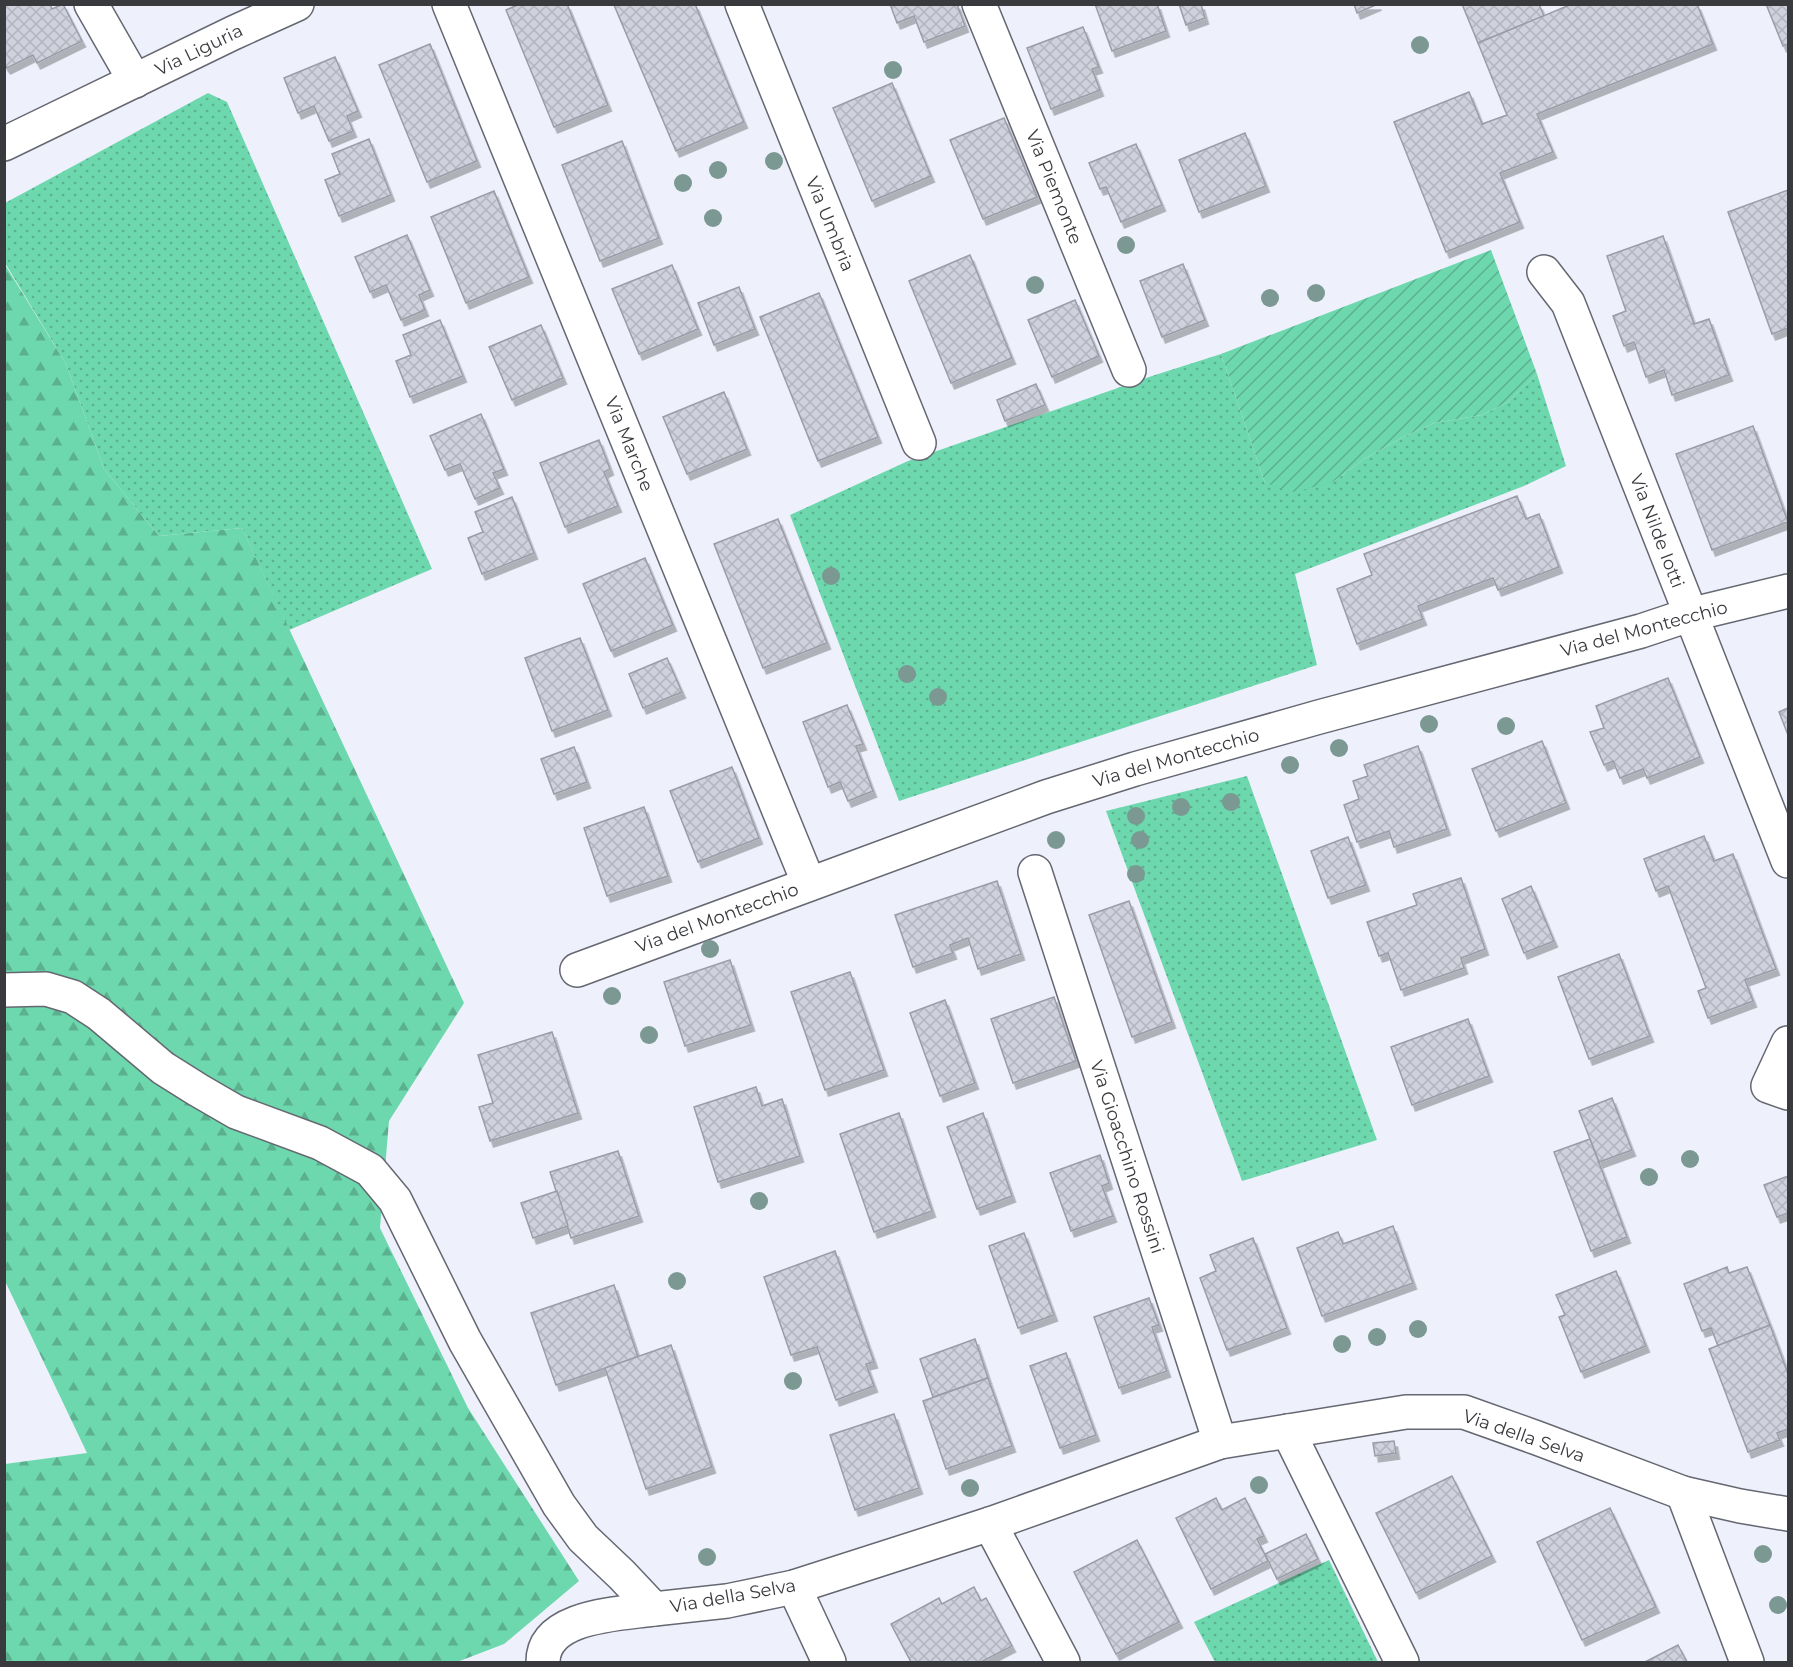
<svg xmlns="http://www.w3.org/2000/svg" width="1793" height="1667" font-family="Montserrat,sans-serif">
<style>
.grass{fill:url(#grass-dots)}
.forest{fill:url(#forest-firs)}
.garden{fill:url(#garden-furrows)}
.building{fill:url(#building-cross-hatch);stroke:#9a9da7;stroke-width:1.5;filter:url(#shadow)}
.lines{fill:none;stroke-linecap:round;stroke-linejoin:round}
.minor-casing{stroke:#656771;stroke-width:36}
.minor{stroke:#fff;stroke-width:33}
.tree{fill:#7b9892}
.labels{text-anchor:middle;stroke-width:6;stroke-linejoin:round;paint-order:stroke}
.street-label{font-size:18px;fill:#383a3e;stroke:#fff}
</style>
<defs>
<pattern id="grass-dots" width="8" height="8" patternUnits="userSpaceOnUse" patternTransform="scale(1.5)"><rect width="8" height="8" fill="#6dd8ad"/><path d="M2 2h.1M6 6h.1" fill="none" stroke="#5bb08e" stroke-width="1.8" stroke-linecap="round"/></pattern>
<pattern id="forest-firs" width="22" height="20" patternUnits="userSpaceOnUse" patternTransform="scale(1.5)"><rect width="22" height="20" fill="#6dd8ad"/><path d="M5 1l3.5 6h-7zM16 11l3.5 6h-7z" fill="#5bb08e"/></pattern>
<pattern id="garden-furrows" width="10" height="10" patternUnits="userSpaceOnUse" patternTransform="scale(1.5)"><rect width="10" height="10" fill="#6dd8ad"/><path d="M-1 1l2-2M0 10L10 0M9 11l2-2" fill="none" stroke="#5bb08e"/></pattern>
<pattern id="building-cross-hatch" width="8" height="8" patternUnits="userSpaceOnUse" patternTransform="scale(1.5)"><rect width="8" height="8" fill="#cfd2dd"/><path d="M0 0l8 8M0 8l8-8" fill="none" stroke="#b2b5bf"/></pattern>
<filter id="shadow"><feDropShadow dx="3.5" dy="6" stdDeviation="0" flood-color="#0004"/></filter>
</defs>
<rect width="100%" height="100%" fill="#eef1fc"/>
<!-- grass -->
<g class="grass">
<path d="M208,93L227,102L432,569L289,630L242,528L159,536L104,469L66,364L5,263V203Z"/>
<path d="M1221,354L1265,483L1333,482L1364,459L1403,437L1434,423L1482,415L1508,402L1537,374L1566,466L1524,486L1295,574L1317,665L899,801L790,515L908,461L1152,376Z"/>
<path d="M1247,776L1377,1140L1242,1181L1106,811Z"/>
<path d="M1329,1560L1378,1662H1215L1194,1622Z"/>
</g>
<!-- forest -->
<path class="forest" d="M4,263L66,364L104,469L159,536L242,528L464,1003L389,1121L380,1228L468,1408L579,1581L504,1644L457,1662H5V1464L87,1453L5,1281Z"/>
<!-- garden -->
<path class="garden" d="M1491,250L1537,374L1508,402L1482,415L1434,423L1403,437L1364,459L1333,482L1294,492L1265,483L1221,354Z"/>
<!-- building -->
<g class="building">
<path d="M4,4H50L52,9L63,4L82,41L37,63L33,55L7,68L4,64Z"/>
<path d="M520,4H567L608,105L554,127L506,10Z"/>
<path d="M616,4H695L744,122L676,151L614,5Z"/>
<path d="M890,4H957L965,26L924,42L914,16L897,23Z"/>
<path d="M1095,4H1157L1166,31L1112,51Z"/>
<path d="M1179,4H1201L1205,18L1186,25Z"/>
<path d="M1354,4H1378L1357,13Z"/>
<path d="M1462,4H1539L1544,16L1478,43Z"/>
<path d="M1572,4H1697L1713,44L1537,114L1553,152L1500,173L1520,222L1446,252L1394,122L1469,92L1482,124L1507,115L1478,43Z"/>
<path d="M1766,4H1788V44L1783,46Z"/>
<path d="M1083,27L1099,67L1092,69L1100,90L1051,109L1027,48Z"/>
<path d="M430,44L477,161L427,182L379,65Z"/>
<path d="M335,57L358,111L347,116L353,131L329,141L314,106L298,113L284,78Z"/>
<path d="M892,83L931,176L872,201L833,108Z"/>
<path d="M1004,118L1037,197L983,219L950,140Z"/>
<path d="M1245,133L1266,186L1199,212L1179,160Z"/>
<path d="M369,139L391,195L339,216L325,180L340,174L332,154Z"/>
<path d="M622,141L659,238L600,261L562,165Z"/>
<path d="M1136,144L1162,205L1121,222L1106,187L1100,189L1089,163Z"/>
<path d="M1788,190V328L1772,334L1728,212Z"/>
<path d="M494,191L529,277L466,303L431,217Z"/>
<path d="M407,235L430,290L419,295L425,310L401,320L386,285L370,292L355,257Z"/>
<path d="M1663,236L1694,324L1709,319L1729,375L1672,395L1664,370L1646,377L1634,342L1624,346L1613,316L1626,311L1607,256Z"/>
<path d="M970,255L1012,358L951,383L909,281Z"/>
<path d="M1183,264L1205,320L1162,337L1140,281Z"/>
<path d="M672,265L698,329L639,354L612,289Z"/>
<path d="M739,287L755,329L714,345L698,303Z"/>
<path d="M819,293L878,437L818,461L760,317Z"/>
<path d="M1075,300L1099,356L1052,377L1028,320Z"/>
<path d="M440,320L463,376L410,397L396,361L411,355L403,335Z"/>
<path d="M541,325L563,378L512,400L489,347Z"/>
<path d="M1036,384L1045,405L1005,421L997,400Z"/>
<path d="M724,392L747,449L687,474L663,417Z"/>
<path d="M481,414L504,469L493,473L500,488L475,499L460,464L445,470L430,436Z"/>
<path d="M1753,426L1788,522L1712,550L1676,454Z"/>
<path d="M599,440L610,469L604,472L618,506L565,527L540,463Z"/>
<path d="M1517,496L1526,519L1539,514L1559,567L1498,590L1493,578L1418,606L1423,619L1357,644L1337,589L1372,575L1364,554Z"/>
<path d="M512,497L534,553L482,574L468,538L483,532L475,512Z"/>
<path d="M778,519L827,643L763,668L714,544Z"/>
<path d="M645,558L673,625L611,651L583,584Z"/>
<path d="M580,638L608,710L552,731L525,658Z"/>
<path d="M667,658L682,692L643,708L629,674Z"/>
<path d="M1668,678L1700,757L1647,778L1643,769L1620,778L1613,761L1604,765L1590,732L1604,728L1596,706Z"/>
<path d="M847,705L863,744L856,746L873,791L848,801L840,782L828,787L803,722Z"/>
<path d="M1788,708V735L1779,712Z"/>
<path d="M1542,741L1566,803L1496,831L1472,769Z"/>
<path d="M1418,746L1447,829L1394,847L1389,831L1357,842L1344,805L1359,799L1353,781L1368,776L1364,765Z"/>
<path d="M574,747L587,782L554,794L541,759Z"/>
<path d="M732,767L759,838L698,862L670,791Z"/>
<path d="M644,807L668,876L607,896L584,828Z"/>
<path d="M1704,836L1714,861L1733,854L1776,969L1745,980L1753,1001L1708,1018L1698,991L1706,988L1668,886L1656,891L1644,859Z"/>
<path d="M1348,837L1366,885L1328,898L1311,851Z"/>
<path d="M1461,878L1485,949L1461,958L1464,968L1401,990L1388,953L1379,956L1367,922L1417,905L1413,894Z"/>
<path d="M997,881L1021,954L978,969L968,938L950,945L953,953L913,967L895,915Z"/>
<path d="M1531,886L1554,941L1524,953L1502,899Z"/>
<path d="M1129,901L1172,1022L1132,1037L1089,915Z"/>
<path d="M1619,954L1650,1036L1589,1059L1558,977Z"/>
<path d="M730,960L751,1025L685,1046L664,982Z"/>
<path d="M850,972L884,1070L825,1090L791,992Z"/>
<path d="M1054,997L1076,1061L1013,1083L991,1019Z"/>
<path d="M945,1000L975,1083L940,1096L910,1013Z"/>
<path d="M1468,1019L1489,1076L1412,1105L1391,1047Z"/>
<path d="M552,1032L578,1113L490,1141L479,1107L493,1103L478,1055Z"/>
<path d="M756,1087L762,1106L782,1099L800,1156L718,1182L694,1107Z"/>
<path d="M1612,1098L1632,1150L1599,1162L1579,1111Z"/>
<path d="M899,1113L932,1211L874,1232L840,1134Z"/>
<path d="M983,1113L1012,1196L977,1209L947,1127Z"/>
<path d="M1590,1139L1627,1237L1591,1251L1554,1152Z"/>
<path d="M618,1151L639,1216L571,1238L550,1172Z"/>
<path d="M1100,1155L1109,1183L1102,1186L1113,1216L1071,1231L1050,1173Z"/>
<path d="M1788,1176V1213L1777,1217L1764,1185Z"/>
<path d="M557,1191L568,1226L533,1238L521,1203Z"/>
<path d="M1393,1226L1413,1283L1322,1316L1297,1248L1338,1232L1343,1244Z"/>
<path d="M1024,1233L1054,1315L1018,1328L989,1246Z"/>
<path d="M1253,1238L1287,1328L1227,1350L1200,1278L1216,1271L1210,1255Z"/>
<path d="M835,1251L874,1362L866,1364L874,1386L836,1400L817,1347L791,1355L764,1277Z"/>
<path d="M1727,1267L1729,1273L1747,1267L1770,1325L1718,1346L1711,1328L1702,1331L1684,1284Z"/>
<path d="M1616,1271L1646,1346L1581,1372L1559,1317L1565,1315L1556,1295Z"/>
<path d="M614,1285L638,1357L556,1385L531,1313Z"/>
<path d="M1149,1298L1159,1325L1152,1327L1167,1371L1119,1388L1094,1317Z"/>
<path d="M1770,1325L1788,1374V1429L1777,1433L1780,1440L1748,1452L1709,1349Z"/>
<path d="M975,1339L988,1378L933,1397L920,1359Z"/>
<path d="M671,1345L712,1467L646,1489L605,1368Z"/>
<path d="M1066,1353L1096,1435L1060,1448L1030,1366Z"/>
<path d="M988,1378L1012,1446L946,1469L923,1401Z"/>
<path d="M894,1414L919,1488L855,1510L830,1435Z"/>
<path d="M1394,1441L1396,1453L1375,1456L1373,1443Z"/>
<path d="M1452,1476L1492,1556L1416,1593L1376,1513Z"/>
<path d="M1216,1498L1222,1510L1245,1498L1264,1536L1257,1539L1268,1561L1211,1589L1176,1518Z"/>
<path d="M1610,1508L1656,1607L1582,1640L1537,1542Z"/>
<path d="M1306,1534L1318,1559L1277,1579L1265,1554Z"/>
<path d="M1137,1540L1179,1622L1116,1654L1074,1572Z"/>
<path d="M974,1587L981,1601L986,1598L1012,1646L981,1662H911L891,1624L939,1598L942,1604Z"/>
<path d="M1678,1645L1687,1662H1645Z"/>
</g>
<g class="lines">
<!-- minor casing -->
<g class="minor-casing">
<g id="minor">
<path d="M91,4L135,81"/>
<path d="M449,4L809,884"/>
<path d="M742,4L919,443"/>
<path d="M979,4L1129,370"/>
<path d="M4,144L233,33L297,4"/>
<path d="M1544,272L1568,303C1640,490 1714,676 1788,861"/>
<path d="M1035,872L1220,1442"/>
<path d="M577,970L1046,797L1135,769L1319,717L1641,631L1689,615L1788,591"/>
<path d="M4,990L46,989L73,997L99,1014L163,1068L198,1090L236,1112L320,1143L370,1170L395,1200L465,1341L559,1505L583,1538L622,1575L654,1609L727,1601L794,1587L990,1524L1220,1442L1406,1412H1464L1537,1438L1683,1493L1740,1506L1788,1514"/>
<path d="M1788,1043L1768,1086L1788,1093"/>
<path d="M1288,1431L1402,1662"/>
<path d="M1683,1493L1747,1662"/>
<path d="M990,1524L1063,1662"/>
<path d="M794,1587L829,1662"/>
<path d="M543,1662C543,1615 620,1614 654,1609"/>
</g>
</g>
<!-- minor -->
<use href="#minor" class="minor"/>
</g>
<!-- trees -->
<g class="tree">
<circle cx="1420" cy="45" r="9"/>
<circle cx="893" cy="70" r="9"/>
<circle cx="774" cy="161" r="9"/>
<circle cx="718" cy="170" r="9"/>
<circle cx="683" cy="183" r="9"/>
<circle cx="713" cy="218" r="9"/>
<circle cx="1126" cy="245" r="9"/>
<circle cx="1035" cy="285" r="9"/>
<circle cx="1316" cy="293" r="9"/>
<circle cx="1270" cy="298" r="9"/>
<circle cx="831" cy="576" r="9"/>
<circle cx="907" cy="674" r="9"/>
<circle cx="938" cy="697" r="9"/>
<circle cx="1429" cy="724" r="9"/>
<circle cx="1506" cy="726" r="9"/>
<circle cx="1339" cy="748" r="9"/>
<circle cx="1290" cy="765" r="9"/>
<circle cx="1231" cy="802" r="9"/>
<circle cx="1181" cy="807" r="9"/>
<circle cx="1136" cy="816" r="9"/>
<circle cx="1056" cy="840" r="9"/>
<circle cx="1140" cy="840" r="9"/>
<circle cx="1136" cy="874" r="9"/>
<circle cx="710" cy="949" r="9"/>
<circle cx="612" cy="996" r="9"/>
<circle cx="649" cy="1035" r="9"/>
<circle cx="1690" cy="1159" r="9"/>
<circle cx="1649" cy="1177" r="9"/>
<circle cx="759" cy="1201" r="9"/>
<circle cx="677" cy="1281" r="9"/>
<circle cx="1418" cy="1329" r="9"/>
<circle cx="1377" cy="1337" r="9"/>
<circle cx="1342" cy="1344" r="9"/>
<circle cx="793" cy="1381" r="9"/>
<circle cx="1259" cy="1485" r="9"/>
<circle cx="970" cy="1488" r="9"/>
<circle cx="1763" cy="1554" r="9"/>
<circle cx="707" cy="1557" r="9"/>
<circle cx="1778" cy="1605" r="9"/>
</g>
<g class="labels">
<!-- street labels -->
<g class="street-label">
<text transform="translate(199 50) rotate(-26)" y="6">Via Liguria</text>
<text transform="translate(1054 187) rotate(68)" y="6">Via Piemonte</text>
<text transform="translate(830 224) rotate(68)" y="6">Via Umbria</text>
<text transform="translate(629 444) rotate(68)" y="6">Via Marche</text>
<text transform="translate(1657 531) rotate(69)" y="6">Via Nilde Iotti</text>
<text transform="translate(1644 629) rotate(-15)" y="6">Via del Montecchio</text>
<text transform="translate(1176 758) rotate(-16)" y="6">Via del Montecchio</text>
<text transform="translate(717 918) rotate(-20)" y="6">Via del Montecchio</text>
<text transform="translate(1127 1157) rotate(72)" y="6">Via Gioacchino Rossini</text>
<text transform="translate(1524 1436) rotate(19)" y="6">Via della Selva</text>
<text transform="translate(733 1596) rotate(-10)" y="6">Via della Selva</text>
</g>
</g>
<!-- border -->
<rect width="1793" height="1667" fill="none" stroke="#383a3e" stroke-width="12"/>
</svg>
